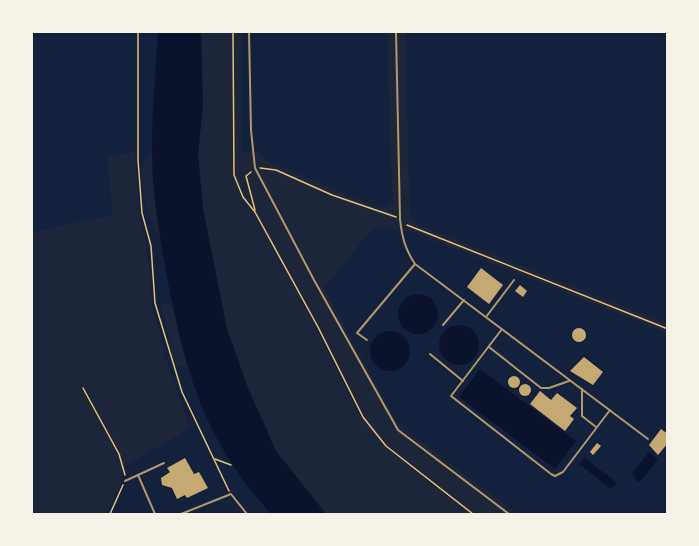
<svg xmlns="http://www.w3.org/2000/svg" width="699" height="546" font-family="'PT Sans Narrow',sans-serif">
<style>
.green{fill:#1d2539}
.water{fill:#0b132b}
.building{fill:#c6a872}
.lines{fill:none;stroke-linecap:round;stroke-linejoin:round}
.path{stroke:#e5c07b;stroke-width:1.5}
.service{stroke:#b1986c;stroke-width:2}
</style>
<rect width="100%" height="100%" fill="#14213d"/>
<!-- green -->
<g class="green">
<path d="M201,32H241V152L259,151L267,161L377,207H386L392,200L387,32H405L410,217L417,224L667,324V333L413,232L374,227L324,288L397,423L518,514H326L276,451L248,388L227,329L203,209L198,153L203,105Z"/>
<path d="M135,152L139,213L146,241L153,313L160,331L165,357L190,428L122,468V481L106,514H32V232L113,215L107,157Z"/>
<path d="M152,152L161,242L145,206L141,169Z"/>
<path d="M161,305L173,306L187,366H175Z"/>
</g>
<!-- water -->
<g class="water">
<path d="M158,32H201L203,105L198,154L203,209L227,329L248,388L276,451L326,514H271C204,441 185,371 167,276C159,236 152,191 152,150C152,110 156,71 158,32Z"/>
<circle cx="418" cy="314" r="20"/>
<circle cx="459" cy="345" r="20"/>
<circle cx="390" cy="351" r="20"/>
<path d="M480,369L576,441L555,469L459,397Z"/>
<path d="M649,452L658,459L641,481H637L632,473Z"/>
<path d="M585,458L617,483L611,489L579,464Z"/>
</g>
<!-- building -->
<g class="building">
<path d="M481,268L503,285L489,304L467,287Z"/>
<path d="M520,285L527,291L523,297L515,291Z"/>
<circle cx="579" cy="335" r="7"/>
<path d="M584,357L603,372L593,385L570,371Z"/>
<circle cx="514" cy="382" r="6"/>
<circle cx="525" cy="390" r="6"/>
<path d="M540,391L551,400L557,393L577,408L570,416L574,419L565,431L530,404Z"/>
<path d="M661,429L668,434V443L658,455L649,445Z"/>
<path d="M597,443L601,446L593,455L590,452Z"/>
<path d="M185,458L194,474L199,472L208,488L187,498L185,495L177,499L172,488L162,485L161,478L170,472L167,468Z"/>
</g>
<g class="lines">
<!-- path -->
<g class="path">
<path d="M138,32V160L142,213L151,246L155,303L182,392L229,491"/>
<path d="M233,32L234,175L243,197L255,212L318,327L363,417L386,446L473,514"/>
<path d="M260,168L276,170L332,195L396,217"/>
<path d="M251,172L246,176L255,210"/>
<path d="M407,225L668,329"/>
<path d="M83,388L119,454L125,475"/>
<path d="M215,459L231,465"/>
<path d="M110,514L123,485"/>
</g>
<!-- service -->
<g class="service">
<path d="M249,32L251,130L255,168L314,280L398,430L509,514"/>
<path d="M396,32L400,219C402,237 405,249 415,264L648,439"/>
<path d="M486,317L514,280"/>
<path d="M443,325L464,300"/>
<path d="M502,329L451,396L551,474L555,476L563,472L610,410"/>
<path d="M367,340L357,333L415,264"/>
<path d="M489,347L541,388H549L569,381"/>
<path d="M430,354L463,381"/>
<path d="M582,389V416L596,427"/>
<path d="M138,475L164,463"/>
<path d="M125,481L138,475L155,514"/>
<path d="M181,514L231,494L247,514"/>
</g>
</g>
<!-- border -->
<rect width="699" height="546" fill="none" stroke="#f6f1e7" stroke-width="66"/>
</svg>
